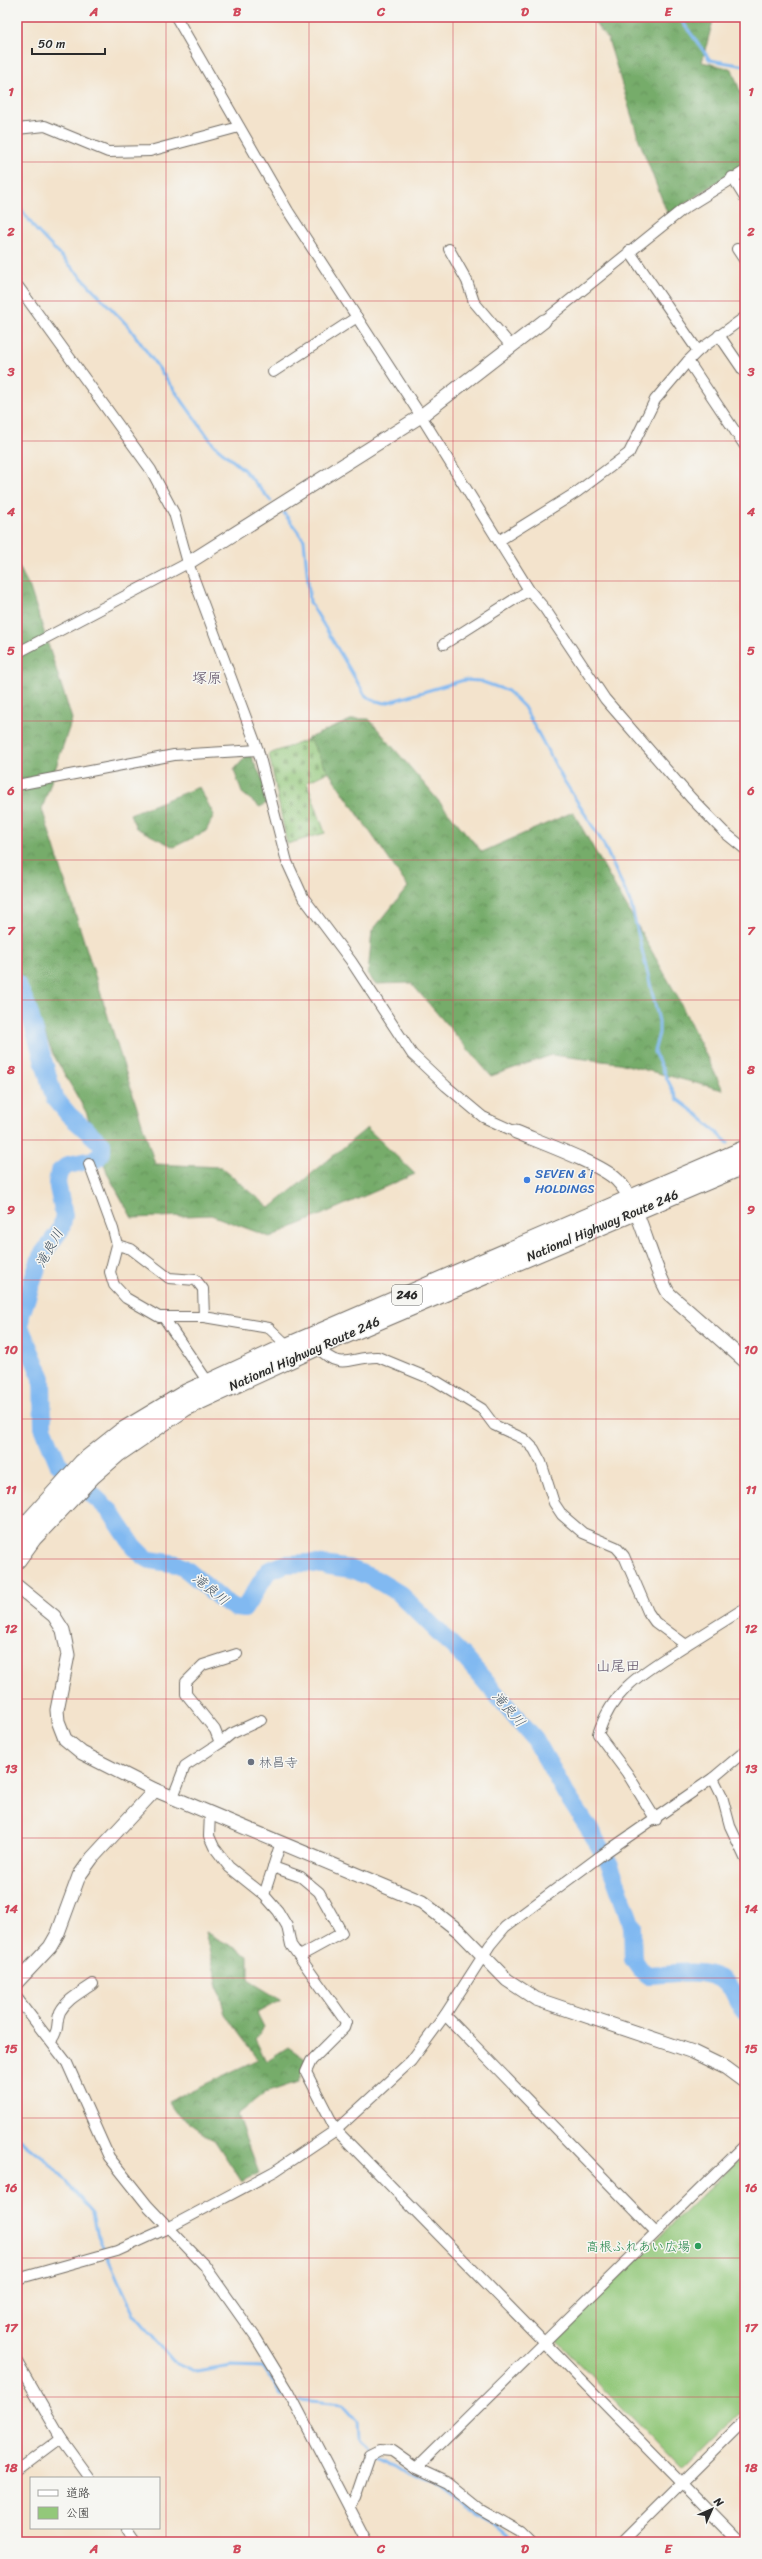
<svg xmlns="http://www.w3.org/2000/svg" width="762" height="2559" font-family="Sriracha,'Klee One',sans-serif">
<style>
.forest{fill:url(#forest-crowns);stroke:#506c4a}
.cemetery{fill:url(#cemetery-stones);stroke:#5f7a52}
.green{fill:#93c87a;stroke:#5f7a52}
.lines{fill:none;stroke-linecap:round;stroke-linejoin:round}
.stream{stroke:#81b9f1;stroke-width:3}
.river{stroke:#81b9f1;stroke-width:18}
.minor-casing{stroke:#716b63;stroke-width:12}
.tertiary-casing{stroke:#716b63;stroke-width:15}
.trunk-casing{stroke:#716b63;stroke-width:19}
.minor{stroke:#fff;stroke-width:10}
.tertiary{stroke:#fff;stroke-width:13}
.trunk{stroke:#fff;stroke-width:17}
.grid{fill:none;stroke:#d1495b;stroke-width:1;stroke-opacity:0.55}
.shop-dot{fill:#3f7fe0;stroke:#f6f6f2;stroke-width:1.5}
.worship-dot{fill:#6b7280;stroke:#f6f6f2;stroke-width:1.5}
.leisure-dot{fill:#2e9e5b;stroke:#f6f6f2;stroke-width:1.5}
.labels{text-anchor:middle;stroke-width:3;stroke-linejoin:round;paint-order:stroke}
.shield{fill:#f6f6f2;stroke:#686867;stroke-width:1}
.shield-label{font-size:12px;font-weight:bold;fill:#2b2b2b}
.shop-label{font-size:13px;fill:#366cbe;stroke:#f6f6f2;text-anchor:start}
.street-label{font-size:13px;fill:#2b2b2b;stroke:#f6f6f2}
.worship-label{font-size:13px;fill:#5b616d;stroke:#f6f6f2;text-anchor:start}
.leisure-label{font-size:13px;fill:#27864d;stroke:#f6f6f2;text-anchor:end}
.water-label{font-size:14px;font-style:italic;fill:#455666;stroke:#f6f6f2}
.quarter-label{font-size:15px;fill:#615369;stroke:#f6f6f2}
.neatline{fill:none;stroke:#d1495b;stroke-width:1.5}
.grid-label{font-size:13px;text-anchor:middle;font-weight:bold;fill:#d1495b}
</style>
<defs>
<pattern id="forest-crowns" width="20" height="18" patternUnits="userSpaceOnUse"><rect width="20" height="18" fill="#76ac6a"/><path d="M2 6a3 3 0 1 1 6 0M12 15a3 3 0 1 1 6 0" fill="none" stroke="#618c57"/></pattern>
<pattern id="cemetery-stones" width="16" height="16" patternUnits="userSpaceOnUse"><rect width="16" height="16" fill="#93c87a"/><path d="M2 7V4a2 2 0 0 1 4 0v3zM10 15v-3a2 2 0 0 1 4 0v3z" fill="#78a364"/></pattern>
</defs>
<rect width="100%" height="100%" fill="#f6f6f2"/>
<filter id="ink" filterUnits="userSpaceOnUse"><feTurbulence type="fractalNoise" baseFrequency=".025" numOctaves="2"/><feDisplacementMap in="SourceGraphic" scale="8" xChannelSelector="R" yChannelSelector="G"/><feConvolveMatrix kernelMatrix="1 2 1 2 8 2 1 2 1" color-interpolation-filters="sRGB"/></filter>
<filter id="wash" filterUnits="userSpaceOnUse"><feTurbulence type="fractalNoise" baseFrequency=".012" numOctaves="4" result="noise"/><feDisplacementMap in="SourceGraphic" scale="16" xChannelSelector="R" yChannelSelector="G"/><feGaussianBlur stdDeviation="0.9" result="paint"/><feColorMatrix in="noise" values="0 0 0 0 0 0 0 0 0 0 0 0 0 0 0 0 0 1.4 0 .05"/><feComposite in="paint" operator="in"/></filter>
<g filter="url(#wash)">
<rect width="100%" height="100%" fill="#f3e3cc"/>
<!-- forest -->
<g class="forest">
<path d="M590,17H714L702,62L732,69L745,105V163L668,215L639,140L608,39Z"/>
<path d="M17,563L30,588L72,719L42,809L155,1164L221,1167L270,1208L367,1128L415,1174L270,1237L211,1215L132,1218L108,1175L86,1112L53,1054L25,984L17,976Z"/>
<path d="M353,719H369L482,852L573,812L676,994L723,1090L619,1063L552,1055L491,1076L411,983L375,984L368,974L372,931L408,887L306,739Z"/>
<path d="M249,753L264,782L270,801L260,807L242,793L234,770Z"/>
<path d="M199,787L214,815L206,831L174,847L136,828L130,814Z"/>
<path d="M205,1932L248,1955V1980L281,2000L257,2013L264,2027L255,2039L266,2061L288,2047L307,2060L298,2082L265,2093L237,2115L259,2173L242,2182L215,2141L176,2113L168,2102L258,2059L225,2015Z"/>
</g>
<!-- cemetery -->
<path class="cemetery" d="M310,739L328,772L307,782L325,833L287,844L269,754Z"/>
<!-- green -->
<path class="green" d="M745,2153V2408L682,2470L555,2339Z"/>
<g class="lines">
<!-- stream -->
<g class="stream">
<path d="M679,17L710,60L745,66"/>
<path d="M17,203L36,230L129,327L214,445L244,470L271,501"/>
<path d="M284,513L304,540L310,602L365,695L372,700L385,703L464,680L480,681L508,691L524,707L563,779L603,843L631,904L659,1021V1033L654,1052L677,1099L698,1115L728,1143"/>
<path d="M17,2137L48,2162L93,2213L98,2236L134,2315L173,2361L196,2372L232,2366L263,2367L283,2397"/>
<path d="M300,2400L343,2404L358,2421L359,2438L373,2451"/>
<path d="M378,2454L390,2458L415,2474L438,2485L471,2510L497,2524L519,2542"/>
</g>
<!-- river -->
<path class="river" d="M17,984L28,1008L54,1097L69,1115L102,1144V1152L97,1159L68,1165L59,1172L57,1183L64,1215L61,1229L41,1256L21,1315L20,1327L42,1378L43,1427L58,1463L110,1511L134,1547L143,1556L150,1560L177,1564L187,1570L222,1600L235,1608L244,1609L268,1571L286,1564L309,1563L351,1569L375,1579L400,1594L465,1658L535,1739L566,1794L590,1830L610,1865L632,1926L633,1959L640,1969L647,1975C673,1975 711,1964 731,1988C736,1995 738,2006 745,2012"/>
</g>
</g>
<g filter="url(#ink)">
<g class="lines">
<!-- minor casing -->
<g class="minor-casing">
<g id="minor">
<path d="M176,17L288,211L421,416L529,590L545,609L605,699L691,798L724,832L745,849"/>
<path d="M17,129L45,126L108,152L150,151L239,127"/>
<path d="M732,177L745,198"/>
<path d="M449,249L467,281L474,302L512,347"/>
<path d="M737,249L745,261"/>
<path d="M629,251L698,351"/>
<path d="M17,285L151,470L174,513L188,563L258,750L287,862L303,897L351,961L412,1054L446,1086L483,1117L516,1132"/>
<path d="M544,321L682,210L745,171"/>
<path d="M719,335L745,373"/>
<path d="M688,361L745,446"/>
<path d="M273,372L357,317"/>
<path d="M500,540L577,492L629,453L655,400L688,361L698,351L745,317"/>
<path d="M444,644L529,590"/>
<path d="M17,653L188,563"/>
<path d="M17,785L174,755L258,750"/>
<path d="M89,1164L113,1229L117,1245L110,1272L114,1285L126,1298L159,1317H204L269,1328L288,1346"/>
<path d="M117,1245L131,1249L169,1278L196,1280L203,1289L204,1317"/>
<path d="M164,1318L208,1382"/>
<path d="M317,1347C342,1373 350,1356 378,1357L436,1381L482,1409L494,1425L524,1439L534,1449L541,1462L554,1503L562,1515L583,1533L616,1547L624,1556L648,1612L655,1622L686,1645L745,1608"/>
<path d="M220,1743L231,1734L261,1720"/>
<path d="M713,1778L722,1796L730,1826L745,1858"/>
<path d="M173,1797L185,1766L220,1743L215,1730L186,1694V1682L203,1665L237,1654"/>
<path d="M210,1813L209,1836L214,1847L229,1867L264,1895L278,1911L287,1926L291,1945L346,2022L344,2028L311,2061L306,2072L336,2130L740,2542"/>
<path d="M656,1820L627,1773L598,1734C614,1686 646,1671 686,1645"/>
<path d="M273,1867L301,1877L319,1892L342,1933L300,1956"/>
<path d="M264,1895L281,1842"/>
<path d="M17,1998L67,2063L109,2157L148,2206L205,2266L256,2338L289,2392L367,2542"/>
<path d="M445,2015L655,2231"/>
<path d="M51,2041C61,2026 55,2024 60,2012C67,1999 82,1992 93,1984"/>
<path d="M17,2279L117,2251L168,2228L275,2171L336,2130L411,2061L445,2015L490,1945L505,1927L599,1857L713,1778L745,1751"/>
<path d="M17,2362L61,2438L90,2478"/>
<path d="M416,2468L745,2145"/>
<path d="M17,2471L61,2438"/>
<path d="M349,2507L355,2499L370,2455L380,2450L392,2451L416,2468L448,2483L479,2508L521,2532L531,2542"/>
<path d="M126,2528L136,2542"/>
<path d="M622,2542L745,2420"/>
</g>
</g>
<!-- tertiary casing -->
<g class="tertiary-casing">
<g id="tertiary">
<path d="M188,563L421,416L544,321"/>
<path d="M516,1132C540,1142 601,1164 617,1180C640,1202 650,1264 669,1294L745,1361"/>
<path d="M17,1586L54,1616L63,1630L68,1655L57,1710L58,1721L65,1739L82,1753L155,1790L422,1902L460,1932L507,1980L536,1999L693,2052L726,2068L745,2082"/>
<path d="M17,1982L50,1947L58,1933L79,1876L92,1858L155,1790"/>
</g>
</g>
<!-- trunk casing -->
<g class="trunk-casing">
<g id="trunk">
<path d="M17,1535L82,1463L121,1432L186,1393L288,1346L745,1149"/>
<path d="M17,1560L33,1538L93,1475L117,1454L186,1407L317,1347L745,1165"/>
</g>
</g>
<!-- minor -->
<use href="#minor" class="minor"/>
<!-- tertiary -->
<use href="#tertiary" class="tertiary"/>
<!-- trunk -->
<use href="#trunk" class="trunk"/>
</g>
</g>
<!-- grid -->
<path class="grid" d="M166,17V2542M309,17V2542M453,17V2542M596,17V2542M17,162H745M17,301H745M17,441H745M17,581H745M17,721H745M17,860H745M17,1000H745M17,1140H745M17,1280H745M17,1419H745M17,1559H745M17,1699H745M17,1838H745M17,1978H745M17,2118H745M17,2258H745M17,2397H745"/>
<!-- markers -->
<circle class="shop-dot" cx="527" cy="1180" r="4"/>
<circle class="worship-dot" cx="251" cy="1762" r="4"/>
<circle class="leisure-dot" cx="698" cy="2246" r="4"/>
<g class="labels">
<!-- shield labels -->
<rect class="shield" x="392" y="1285" width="30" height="20" rx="3"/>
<g class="shield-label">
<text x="407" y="1299">246</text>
</g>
<!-- shop labels -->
<g class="shop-label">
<text x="535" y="1178">SEVEN &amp; i<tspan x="535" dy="15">HOLDINGS</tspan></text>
</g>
<!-- street labels -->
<g class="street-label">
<text transform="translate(602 1225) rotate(-23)" y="5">National Highway Route 246</text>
<text transform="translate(304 1353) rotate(-24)" y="5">National Highway Route 246</text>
</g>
<!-- worship labels -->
<g class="worship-label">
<text x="259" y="1767">林昌寺</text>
</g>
<!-- leisure labels -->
<g class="leisure-label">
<text x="690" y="2251">高根ふれあい広場</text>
</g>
<!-- water labels -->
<g class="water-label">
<text transform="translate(49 1248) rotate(-61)" y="5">滝良川</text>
<text transform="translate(211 1589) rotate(39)" y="5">滝良川</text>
<text transform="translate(509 1709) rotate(49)" y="5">滝良川</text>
</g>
<!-- quarter labels -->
<g class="quarter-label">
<text x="207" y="683">塚原</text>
<text x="618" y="1671">山尾田</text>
</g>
</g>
<!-- margin -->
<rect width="762" height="2559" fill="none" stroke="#f6f6f2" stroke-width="44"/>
<!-- legend -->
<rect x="30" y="2477" width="130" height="52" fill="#f6f6f2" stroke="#a5a5a2"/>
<rect x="38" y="2490" width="20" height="6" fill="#ffffff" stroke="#a5a5a2"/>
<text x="66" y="2497" font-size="12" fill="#2b2b2b">道路</text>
<rect x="38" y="2507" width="20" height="12" fill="#93c87a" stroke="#a5a5a2"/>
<text x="66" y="2517" font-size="12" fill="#2b2b2b">公園</text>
<!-- north arrow -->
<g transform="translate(712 2509) rotate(45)" stroke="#f6f6f2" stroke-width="3" paint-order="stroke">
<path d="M0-3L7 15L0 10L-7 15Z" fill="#2b2b2b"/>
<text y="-6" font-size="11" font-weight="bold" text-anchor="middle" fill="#2b2b2b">N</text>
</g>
<!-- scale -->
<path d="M32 48v6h73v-6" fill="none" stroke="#2b2b2b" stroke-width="2"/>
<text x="38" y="48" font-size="12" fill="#2b2b2b" stroke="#f6f6f2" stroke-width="3" paint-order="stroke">50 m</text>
<rect x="22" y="22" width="718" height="2515" class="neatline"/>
<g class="grid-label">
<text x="94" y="16">A</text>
<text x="237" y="16">B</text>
<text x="381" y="16">C</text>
<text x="525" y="16">D</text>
<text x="668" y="16">E</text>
<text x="11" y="96">1</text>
<text x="751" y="96">1</text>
<text x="11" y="236">2</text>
<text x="751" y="236">2</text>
<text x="11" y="376">3</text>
<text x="751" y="376">3</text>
<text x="11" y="516">4</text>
<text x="751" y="516">4</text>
<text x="11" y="655">5</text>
<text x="751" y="655">5</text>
<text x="11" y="795">6</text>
<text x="751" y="795">6</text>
<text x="11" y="935">7</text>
<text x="751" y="935">7</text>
<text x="11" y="1074">8</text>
<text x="751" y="1074">8</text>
<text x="11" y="1214">9</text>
<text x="751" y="1214">9</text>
<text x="11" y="1354">10</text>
<text x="751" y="1354">10</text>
<text x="11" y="1494">11</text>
<text x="751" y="1494">11</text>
<text x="11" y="1633">12</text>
<text x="751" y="1633">12</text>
<text x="11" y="1773">13</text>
<text x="751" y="1773">13</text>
<text x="11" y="1913">14</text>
<text x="751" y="1913">14</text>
<text x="11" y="2053">15</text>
<text x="751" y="2053">15</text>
<text x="11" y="2192">16</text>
<text x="751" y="2192">16</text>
<text x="11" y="2332">17</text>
<text x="751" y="2332">17</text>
<text x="11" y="2472">18</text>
<text x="751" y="2472">18</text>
<text x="94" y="2553">A</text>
<text x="237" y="2553">B</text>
<text x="381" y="2553">C</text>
<text x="525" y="2553">D</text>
<text x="668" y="2553">E</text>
</g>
</svg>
